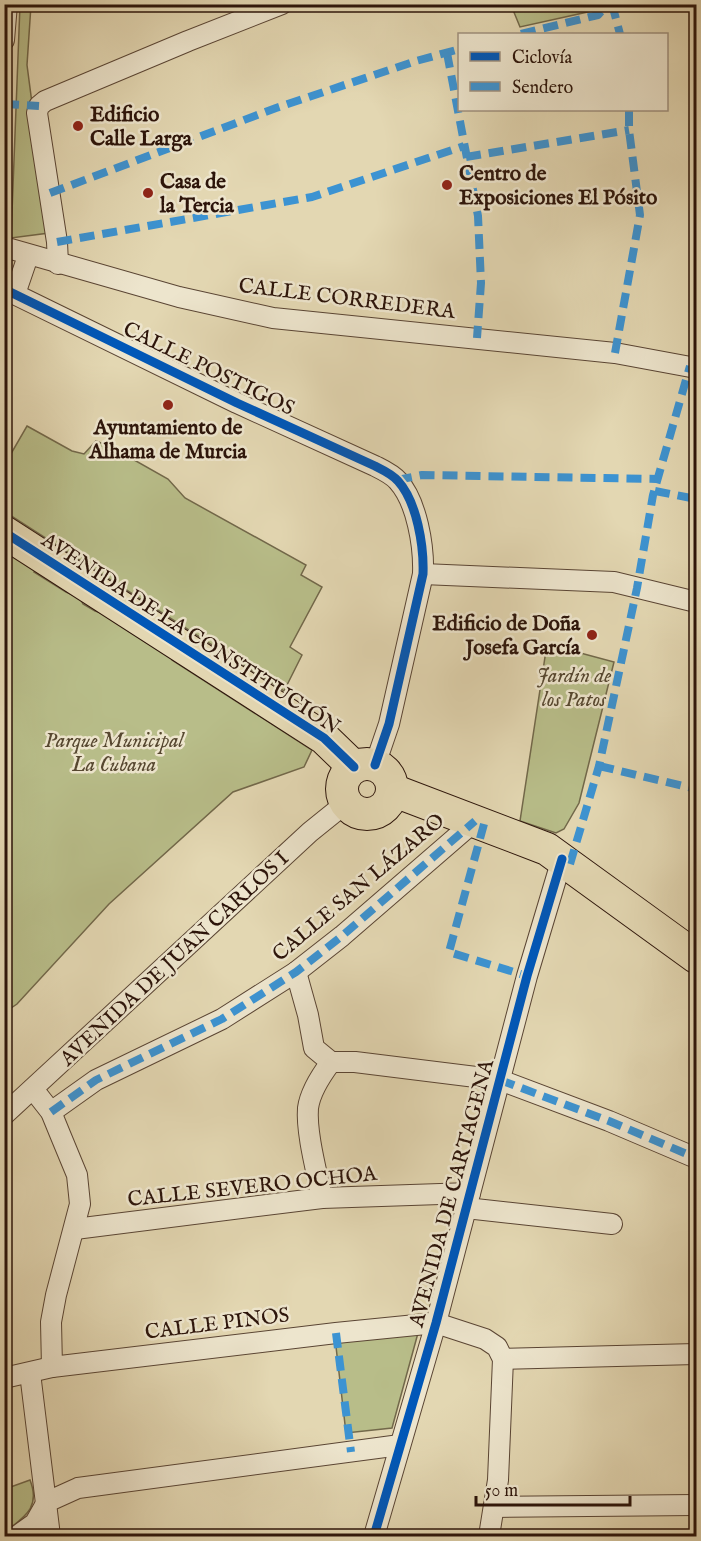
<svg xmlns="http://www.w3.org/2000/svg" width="701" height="1541" font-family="'IM FELL English',serif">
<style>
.green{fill:#b8bd89;stroke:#72684a;stroke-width:1.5}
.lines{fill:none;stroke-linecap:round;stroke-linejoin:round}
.minor-casing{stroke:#5a4534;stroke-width:22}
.primary-casing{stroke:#2c140a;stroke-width:34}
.minor{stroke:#ede5cd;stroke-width:20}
.primary{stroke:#e3d7b2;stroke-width:32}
.quiet{stroke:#3c93d2;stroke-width:8;stroke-dasharray:15 8;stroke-linecap:butt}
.cycleway-casing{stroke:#ede5cd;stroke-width:13}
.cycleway{stroke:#0057b8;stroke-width:9}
.poi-dot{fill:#8f2418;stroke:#ede5cd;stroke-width:2}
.labels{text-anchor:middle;stroke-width:5;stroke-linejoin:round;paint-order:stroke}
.poi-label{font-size:21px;font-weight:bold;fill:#2c140a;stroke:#ede5cd;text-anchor:start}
.street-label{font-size:21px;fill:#2c140a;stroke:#ede5cd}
.park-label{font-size:21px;font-style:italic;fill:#564730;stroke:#ede5cd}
</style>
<rect width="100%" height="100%" fill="#e3d7b2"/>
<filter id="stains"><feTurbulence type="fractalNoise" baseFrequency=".00333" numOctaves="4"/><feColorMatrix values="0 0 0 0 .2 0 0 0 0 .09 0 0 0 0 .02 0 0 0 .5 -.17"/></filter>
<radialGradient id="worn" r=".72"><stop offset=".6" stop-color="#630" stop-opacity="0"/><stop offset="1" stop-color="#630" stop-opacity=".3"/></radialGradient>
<!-- green -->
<g class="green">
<path d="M20,5H31L27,65L49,233L11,238Z"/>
<path d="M511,5H596L592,11L520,27Z"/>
<path d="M27,426L72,451L84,454L96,441L113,448L168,479L185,498L306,565L301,575L322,587L290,647L302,655L284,691L5,512V464Z"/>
<path d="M5,546L38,567L34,572L66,592L80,598L83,604L95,611L119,618L168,647L172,660L312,750L304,767L233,792L109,904L17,1004L5,1012Z"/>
<path d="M547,644L614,662L579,803L564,829L556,833L520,821Z"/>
<path d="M418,1333L392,1428L346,1433L335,1338Z"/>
<path d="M30,1480C41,1508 24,1517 5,1532V1489Z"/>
</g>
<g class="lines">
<!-- minor casing -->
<g class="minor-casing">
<g id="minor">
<path d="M4,40L7,4"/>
<path d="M4,247L179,297L273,318L615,353L696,368"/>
<path d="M58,264L57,242L37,113L39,106L45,101L188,41L282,4"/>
<path d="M4,289L237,403L375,466C383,470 392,474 398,481C417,502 424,546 423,574L389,724L375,765"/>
<path d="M15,294L28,256"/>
<path d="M423,574L614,582L696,602"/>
<path d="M296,972L308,1015L314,1048L331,1062"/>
<path d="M331,1062H355L500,1080L609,1121L696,1158"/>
<path d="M33,1089L51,1112L60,1134L77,1175L80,1204L56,1295L51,1322L52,1367"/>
<path d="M51,1112L96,1080L222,1019L296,972L342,936L475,821"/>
<path d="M4,1115L310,832L346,803"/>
<path d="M322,1198C317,1173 306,1133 308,1108C310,1093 322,1074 331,1062"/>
<path d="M466,1208L612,1224"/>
<path d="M75,1229L322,1198L470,1193"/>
<path d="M503,1359L696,1354"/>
<path d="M30,1373L50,1536"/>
<path d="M4,1378L52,1367L336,1333L436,1323L485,1339L497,1347L503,1359L498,1480L489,1536"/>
<path d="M494,1507L696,1505"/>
<path d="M17,1536L35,1523L47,1502L78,1488L400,1445"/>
<path d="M374,1536L436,1323L527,976L562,859"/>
</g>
</g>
<!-- primary casing -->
<g class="primary-casing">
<g id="primary">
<path d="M4,532L324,738L354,767"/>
<circle cx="367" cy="789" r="25"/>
<path d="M392,790L547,849L696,957"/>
</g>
</g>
<!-- minor -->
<use href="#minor" class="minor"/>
<!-- primary -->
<use href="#primary" class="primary"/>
<!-- quiet -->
<g class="quiet">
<path d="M612,4L620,34"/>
<path d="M521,34L598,15L608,4"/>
<path d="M447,53L478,216L481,283L477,338"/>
<path d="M4,104L39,106"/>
<path d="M466,157L629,130"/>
<path d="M50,193L276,108L416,61L460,49"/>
<path d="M57,242L312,197L464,146"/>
<path d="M615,353L640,215L629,130V110"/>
<path d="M397,480L422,475L658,479"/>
<path d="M655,491L696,499"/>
<path d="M599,766L696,789"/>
<path d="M484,824L449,952L527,976"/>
<path d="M570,864L599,766L637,588L653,495L690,366"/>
<path d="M500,1080L609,1121L696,1158"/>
<path d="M51,1112L96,1080L222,1019L296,972L342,936L475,821"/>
<path d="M336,1333L351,1452"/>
</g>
<!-- cycleway casing -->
<g class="cycleway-casing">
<g id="cycleway">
<path d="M4,289L237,403L375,466C383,470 392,474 398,481C417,502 424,546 423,574L389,724L375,765"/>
<path d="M4,532L324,738L354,767"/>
<path d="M374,1536L436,1323L527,976L562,859"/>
</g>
</g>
<!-- cycleway -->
<use href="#cycleway" class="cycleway"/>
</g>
<!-- markers -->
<g class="poi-dot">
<circle cx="78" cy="126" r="6"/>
<circle cx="447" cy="185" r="6"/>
<circle cx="148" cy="193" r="6"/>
<circle cx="168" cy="405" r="6"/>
<circle cx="592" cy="635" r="6"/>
</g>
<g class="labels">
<!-- poi labels -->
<g class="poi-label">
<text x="90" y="121">Edificio<tspan x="90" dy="24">Calle Larga</tspan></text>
<text x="459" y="180">Centro de<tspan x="459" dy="24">Exposiciones El Pósito</tspan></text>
<text x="160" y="188">Casa de<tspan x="160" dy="24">la Tercia</tspan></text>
<text x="168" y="434" text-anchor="middle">Ayuntamiento de<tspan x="168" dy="24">Alhama de Murcia</tspan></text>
<text x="580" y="630" text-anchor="end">Edificio de Doña<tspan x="580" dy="24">Josefa García</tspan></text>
</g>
<!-- street labels -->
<g class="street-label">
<text transform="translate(347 298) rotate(7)" y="7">CALLE CORREDERA</text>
<text transform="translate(209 368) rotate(26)" y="7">CALLE POSTIGOS</text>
<text transform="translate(191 633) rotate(33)" y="7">AVENIDA DE LA CONSTITUCIÓN</text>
<text transform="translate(358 887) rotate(-40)" y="7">CALLE SAN LÁZARO</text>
<text transform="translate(174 958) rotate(-43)" y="7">AVENIDA DE JUAN CARLOS I</text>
<text transform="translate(252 1186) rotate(-6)" y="7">CALLE SEVERO OCHOA</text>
<text transform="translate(451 1193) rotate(-75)" y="7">AVENIDA DE CARTAGENA</text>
<text transform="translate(217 1323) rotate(-7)" y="7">CALLE PINOS</text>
</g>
<!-- park labels -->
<g class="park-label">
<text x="574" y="682">Jardín de<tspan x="574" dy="24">los Patos</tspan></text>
<text x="114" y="747">Parque Municipal<tspan x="114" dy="24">La Cubana</tspan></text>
</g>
</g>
<!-- margin -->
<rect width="701" height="1541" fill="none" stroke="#e3d7b2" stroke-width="24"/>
<rect x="6" y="6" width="689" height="1529" fill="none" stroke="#2c140a" stroke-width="3"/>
<rect x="12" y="12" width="677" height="1517" fill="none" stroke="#2c140a" stroke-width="1.5"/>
<!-- legend -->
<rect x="458" y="33" width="210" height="78" fill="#ede5cd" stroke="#a0917f" stroke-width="1.5"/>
<rect x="470" y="52" width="30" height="9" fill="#0057b8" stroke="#a0917f" stroke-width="1.5"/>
<text x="512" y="63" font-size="18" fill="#2c140a">Ciclovía</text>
<rect x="470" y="82" width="30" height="9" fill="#3c93d2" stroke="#a0917f" stroke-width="1.5"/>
<text x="512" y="93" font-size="18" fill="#2c140a">Sendero</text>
<!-- scale -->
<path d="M476 1496v9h154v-9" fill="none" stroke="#2c140a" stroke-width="3"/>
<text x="485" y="1496" font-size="18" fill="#2c140a" stroke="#ede5cd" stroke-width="4.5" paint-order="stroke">50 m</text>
<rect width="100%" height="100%" filter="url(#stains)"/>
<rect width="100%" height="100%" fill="url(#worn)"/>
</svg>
